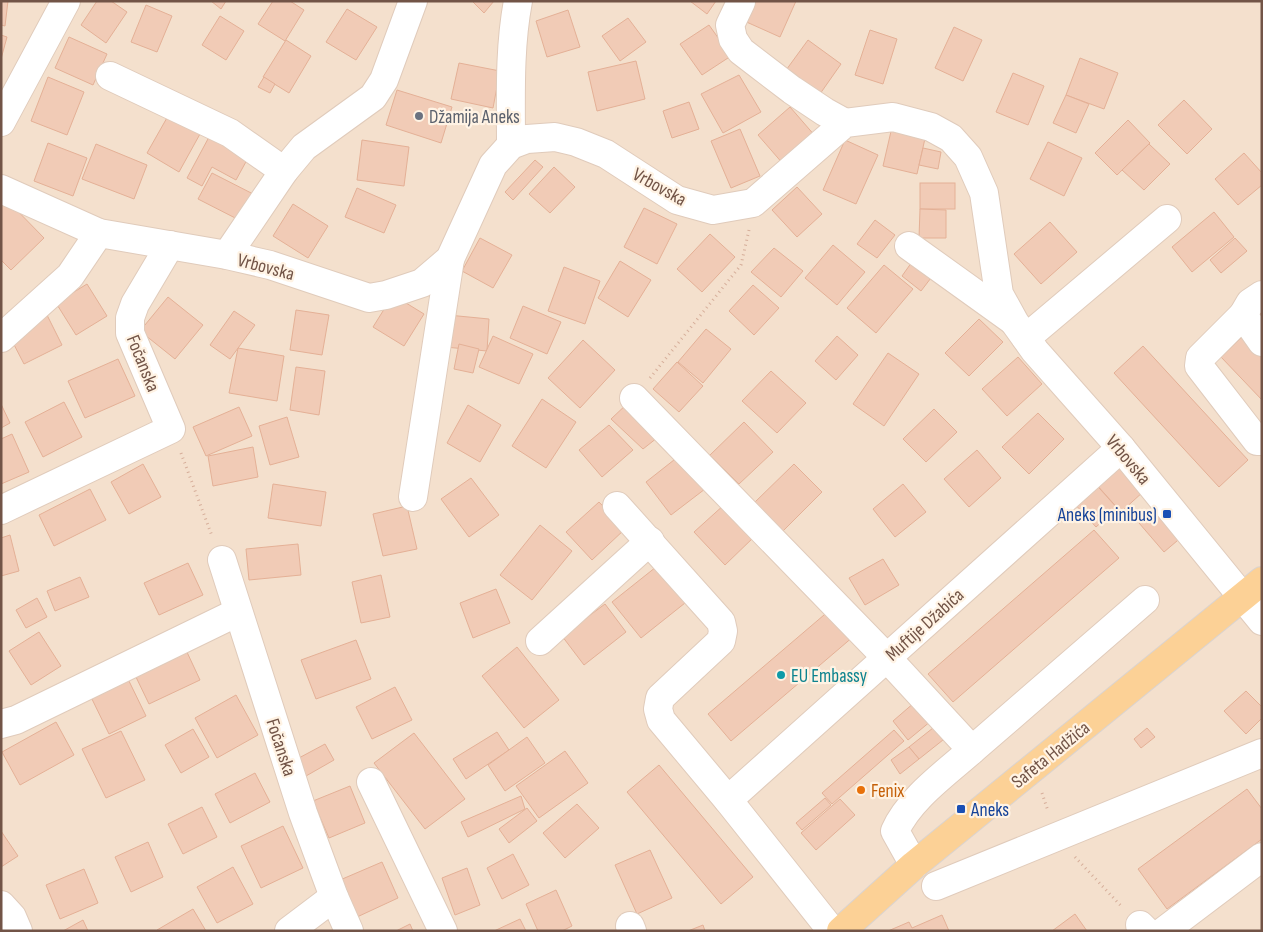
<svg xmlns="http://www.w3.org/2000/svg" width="1263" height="932" font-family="'Sofia Sans Condensed',sans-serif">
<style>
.residential{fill:#f4e0cd}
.building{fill:#f1cbb6;stroke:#e4b096}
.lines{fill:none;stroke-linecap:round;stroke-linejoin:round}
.minor-casing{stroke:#e0cbbb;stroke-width:30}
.major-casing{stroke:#dad3cf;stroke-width:30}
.path{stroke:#d6ae9a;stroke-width:3;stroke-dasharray:1 4;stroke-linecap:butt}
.minor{stroke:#fff;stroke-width:28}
.major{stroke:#fcd196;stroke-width:28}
.worship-dot{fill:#6b7280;stroke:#fff3e4;stroke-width:2}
.transit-dot{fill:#1a4fb4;stroke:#fff3e4;stroke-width:2}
.culture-dot{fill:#0f9aa8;stroke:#fff3e4;stroke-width:2}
.food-dot{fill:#e8710a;stroke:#fff3e4;stroke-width:2}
.labels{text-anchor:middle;stroke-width:4.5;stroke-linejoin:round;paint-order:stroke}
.worship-label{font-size:19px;fill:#5b616d;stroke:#fff3e4;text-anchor:start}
.street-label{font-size:19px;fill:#725447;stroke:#fff3e4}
.transit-label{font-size:19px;fill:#164399;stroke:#fff3e4;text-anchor:end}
.culture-label{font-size:19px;fill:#0d838f;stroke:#fff3e4;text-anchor:start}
.food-label{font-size:19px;fill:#c56008;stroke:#fff3e4;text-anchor:start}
</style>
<rect width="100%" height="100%" fill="#fcefde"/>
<!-- residential -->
<rect class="residential" x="1" y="1" width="1261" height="930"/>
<!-- building -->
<g class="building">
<path d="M1,1H8L5,26L1,25Z"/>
<path d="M97,1H111L127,12L106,43L81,25Z"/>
<path d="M211,1H226L221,9Z"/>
<path d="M273,1H290L304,10L285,41L258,24Z"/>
<path d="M472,1H494L484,13Z"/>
<path d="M690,1H716L707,14Z"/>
<path d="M751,1H796L780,37L742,20Z"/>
<path d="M146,5L172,16L157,52L131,42Z"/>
<path d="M347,9L377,27L356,60L326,42Z"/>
<path d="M568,10L580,47L547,57L536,21Z"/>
<path d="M220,16L244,31L226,60L202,45Z"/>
<path d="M628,18L646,42L620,61L602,36Z"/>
<path d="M709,25L731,56L702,75L680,44Z"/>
<path d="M954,27L982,40L963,81L935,68Z"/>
<path d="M870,30L897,39L883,84L855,75Z"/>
<path d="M1,35L7,37L1,59Z"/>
<path d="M69,37L107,54L93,85L55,68Z"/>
<path d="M286,40L311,56L289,93L263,77Z"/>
<path d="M808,40L841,64L815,101L781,77Z"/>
<path d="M1080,58L1118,73L1104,109L1066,95Z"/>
<path d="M636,61L645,99L597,111L588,72Z"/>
<path d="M459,63L500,71L493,108L451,99Z"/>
<path d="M1013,73L1044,86L1028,125L996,112Z"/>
<path d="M739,75L761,112L723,133L701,94Z"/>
<path d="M48,77L84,92L67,135L31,121Z"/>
<path d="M264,77L275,84L270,93L258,87Z"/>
<path d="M397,90L452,107L441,143L386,125Z"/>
<path d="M1066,95L1089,104L1076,133L1053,123Z"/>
<path d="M1184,100L1212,129L1187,154L1158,125Z"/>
<path d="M689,102L699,129L672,138L663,111Z"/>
<path d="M790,107L816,137L784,165L758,135Z"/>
<path d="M168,116L200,134L179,172L147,153Z"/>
<path d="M1128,120L1150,143L1117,175L1095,153Z"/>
<path d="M892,127L926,134L917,174L883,166Z"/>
<path d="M740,129L760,176L731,188L711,141Z"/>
<path d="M209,137L248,158L236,180L212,167L202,186L187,178Z"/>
<path d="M362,140L409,147L404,186L357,180Z"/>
<path d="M845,140L878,155L856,204L823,190Z"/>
<path d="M1048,142L1082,158L1064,196L1030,179Z"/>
<path d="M48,143L87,158L73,196L34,181Z"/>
<path d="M96,144L147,165L134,199L82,179Z"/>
<path d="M1149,144L1170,164L1144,190L1122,170Z"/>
<path d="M923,148L941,152L938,169L919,165Z"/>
<path d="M1244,153L1262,173V185L1238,205L1215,179Z"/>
<path d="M535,160L543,167L513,200L505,192Z"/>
<path d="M554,167L575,187L550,213L529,194Z"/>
<path d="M212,173L259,197L245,223L198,199Z"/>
<rect x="920" y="183" width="35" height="26"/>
<path d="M797,187L822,214L797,237L772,210Z"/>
<path d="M357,188L396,205L384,233L345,217Z"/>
<path d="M4,197L44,238L11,270L1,260V200Z"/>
<path d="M293,204L328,226L308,258L273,236Z"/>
<path d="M644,208L677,224L657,264L624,247Z"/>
<path d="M920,209L946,210V238H919Z"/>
<path d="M1214,212L1234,237L1192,272L1172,247Z"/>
<path d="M875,220L895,235L877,258L857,244Z"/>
<path d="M1050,222L1077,252L1041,284L1014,254Z"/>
<path d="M710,234L735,257L702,292L677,269Z"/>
<path d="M480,238L512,255L493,288L462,271Z"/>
<path d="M1235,238L1247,251L1221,273L1210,260Z"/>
<path d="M833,245L865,272L837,305L805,278Z"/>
<path d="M774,248L803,271L781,297L751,272Z"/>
<path d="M914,259L934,274L921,291L902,276Z"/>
<path d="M620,261L651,280L628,317L598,298Z"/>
<path d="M884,265L913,289L876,333L847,308Z"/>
<path d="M564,267L600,281L585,324L548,311Z"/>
<path d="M87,284L107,316L76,335L56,303Z"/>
<path d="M753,285L779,308L754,335L729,311Z"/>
<path d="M393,295L424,314L404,346L373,327Z"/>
<path d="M168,297L203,325L175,359L140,331Z"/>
<path d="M523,306L561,322L547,354L510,338Z"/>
<path d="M296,310L329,315L322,355L290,350Z"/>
<path d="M234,311L255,325L230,359L210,345Z"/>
<path d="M47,315L62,345L24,364L9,335Z"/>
<path d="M448,315L489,319L487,351L445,347Z"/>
<path d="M979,319L1003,342L969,376L945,353Z"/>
<path d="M706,329L731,349L703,383L678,362Z"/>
<path d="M493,336L533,354L519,384L479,367Z"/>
<path d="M837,336L858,355L836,380L815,361Z"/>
<path d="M1243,336L1262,356V400L1221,357Z"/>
<path d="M583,340L615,370L580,408L548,378Z"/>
<path d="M459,344L479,349L473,373L454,369Z"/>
<path d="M1143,346L1248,460L1219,487L1114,373Z"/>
<path d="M238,348L284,356L277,401L229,393Z"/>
<path d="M888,353L919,374L884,426L853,404Z"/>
<path d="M1018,357L1042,384L1007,416L982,389Z"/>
<path d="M118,359L135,396L85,418L68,381Z"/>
<path d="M677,362L703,386L679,412L653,389Z"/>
<path d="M296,367L325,371L319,415L290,410Z"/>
<path d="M771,371L806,403L777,433L742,401Z"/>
<path d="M542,399L576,422L546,468L512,446Z"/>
<path d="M64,402L82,437L43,457L25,422Z"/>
<path d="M629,402L662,434L643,449L611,419Z"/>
<path d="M1,404L10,423L1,428Z"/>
<path d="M468,405L501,425L480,462L447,443Z"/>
<path d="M239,407L252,436L206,456L193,427Z"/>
<path d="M934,409L957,432L926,462L903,439Z"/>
<path d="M1038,413L1064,439L1029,474L1002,447Z"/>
<path d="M287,417L299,457L270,465L259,426Z"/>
<path d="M744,422L773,452L739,484L710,455Z"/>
<path d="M609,425L633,450L602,477L579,450Z"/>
<path d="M12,434L29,472L1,484V439Z"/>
<path d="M253,447L258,477L213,486L208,456Z"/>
<path d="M977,450L1001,478L969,507L944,479Z"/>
<path d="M679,456L705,489L671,515L646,482Z"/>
<path d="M143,464L161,497L129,514L111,482Z"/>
<path d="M794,464L822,492L782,532L754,503Z"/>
<path d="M1118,464L1144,491L1121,512L1096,484Z"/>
<path d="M471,478L499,515L469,537L441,499Z"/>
<path d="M1092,480L1117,508L1096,527L1071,500Z"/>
<path d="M273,484L326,492L321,526L268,518Z"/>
<path d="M903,484L926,512L895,537L873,509Z"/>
<path d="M90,489L106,520L54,546L39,515Z"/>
<path d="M599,502L625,529L592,560L566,532Z"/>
<path d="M725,504L755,536L725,565L694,532Z"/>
<path d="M407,506L417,549L383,556L373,514Z"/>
<path d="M1160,506L1184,535L1164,552L1139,523Z"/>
<path d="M540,525L572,551L532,600L500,575Z"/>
<path d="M1094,530L1119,558L953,702L928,674Z"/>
<path d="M10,535L19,571L1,576V538Z"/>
<path d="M298,544L301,575L249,580L246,549Z"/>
<path d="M883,559L899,585L865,605L849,578Z"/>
<path d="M188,563L203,595L159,615L144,583Z"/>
<path d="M656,567L685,603L641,638L612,602Z"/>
<path d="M381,575L390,617L361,623L352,582Z"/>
<path d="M80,577L89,597L55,611L47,591Z"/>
<path d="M496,589L510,623L473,638L460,603Z"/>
<path d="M37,598L47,617L26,628L16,610Z"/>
<path d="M605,604L626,632L584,665L562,636Z"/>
<path d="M831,609L854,636L731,741L708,714Z"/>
<path d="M39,632L61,666L31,685L9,651Z"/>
<path d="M356,640L371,679L316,699L301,660Z"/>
<path d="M517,647L559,700L524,728L482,676Z"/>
<path d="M186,650L200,680L149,704L135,675Z"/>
<path d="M127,677L146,716L109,734L90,695Z"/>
<path d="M395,687L412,720L372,739L356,707Z"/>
<path d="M1246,691L1262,707V718L1246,734L1224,711Z"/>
<path d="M236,695L258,735L217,758L195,718Z"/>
<path d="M915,702L931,721L908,740L893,721Z"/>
<path d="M56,722L74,755L20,785L2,752Z"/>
<path d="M938,724L948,736L919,759L909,747Z"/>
<path d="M1147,728L1155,737L1141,748L1134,739Z"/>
<path d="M193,729L209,757L181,773L165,745Z"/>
<path d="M894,730L904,741L832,804L822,793Z"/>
<path d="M121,731L145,780L106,798L82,749Z"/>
<path d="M497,732L509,750L466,779L453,759Z"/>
<path d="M414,733L465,799L425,829L374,763Z"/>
<path d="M527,737L545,763L505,791L488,765Z"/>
<path d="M325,744L334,760L306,776L297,759Z"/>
<path d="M909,747L919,759L900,774L891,760Z"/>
<path d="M565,751L588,783L539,818L516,786Z"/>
<path d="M659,765L753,877L721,904L627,792Z"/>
<path d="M255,773L270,802L230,823L215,794Z"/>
<path d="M350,786L365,823L329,838L313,801Z"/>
<path d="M1247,789L1262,809V839L1167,909L1138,869Z"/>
<path d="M521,796L525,809L468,837L461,822Z"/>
<path d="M825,798L831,805L802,830L796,823Z"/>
<path d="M840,799L855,815L816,850L801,833Z"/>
<path d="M577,804L599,828L565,858L543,833Z"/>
<path d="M202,807L217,837L183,854L168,824Z"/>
<path d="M527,808L537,821L509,843L499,829Z"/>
<path d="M283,826L303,868L261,888L241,846Z"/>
<path d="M1,831L18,856L1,867Z"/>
<path d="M148,842L163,877L131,892L115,857Z"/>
<path d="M650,850L672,898L637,914L615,865Z"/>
<path d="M513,854L529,885L502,899L487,868Z"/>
<path d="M382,862L398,898L357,917L340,880Z"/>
<path d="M233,867L253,904L217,923L197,887Z"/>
<path d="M467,868L480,905L455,915L442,878Z"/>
<path d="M84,869L98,903L60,919L46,885Z"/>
<path d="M556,890L572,926L562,931H538L526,904Z"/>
<path d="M193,909L206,931H158L157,930Z"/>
<path d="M1075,914L1087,931H1052Z"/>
<path d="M942,915L949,931H888L909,922L912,928Z"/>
<path d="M520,919L526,931H494Z"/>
<path d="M83,920L88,931H63Z"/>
<path d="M410,924L413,931H396Z"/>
<path d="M703,925L705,931H688Z"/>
</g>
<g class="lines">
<!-- minor casing -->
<g class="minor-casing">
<g id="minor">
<path d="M741,2L730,25L733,39L741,51L792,90L825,112L845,123"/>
<path d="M110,76L230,133L284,171"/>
<path d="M1,122L66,1"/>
<path d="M511,145C511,96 509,49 518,1"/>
<path d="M1,189L99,233L227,255L270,265L369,298L386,295L422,283L450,259L493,165L511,145L527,139L555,137L576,142L606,154L677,200L713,210L753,203L845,123L893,117L931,127L951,138L968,157L984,193L999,294L1015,323L1035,351L1121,448L1262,621"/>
<path d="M909,246L1012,320"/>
<path d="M227,255L284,171L304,147L373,97L384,80L413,1"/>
<path d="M1262,295L1250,303L1243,315L1262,342"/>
<path d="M1243,315L1200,358L1199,366L1257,441H1262"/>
<path d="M1,338L70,276L99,233"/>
<path d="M1026,338L1167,219"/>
<path d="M634,398L887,658L972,750C946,773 909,799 895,831L914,865"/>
<path d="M413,497L450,259"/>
<path d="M617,506L721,622L723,631L721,641L660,698L658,709L661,720L728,800L832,931"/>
<path d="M1,510L171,429L130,333V318L135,304L170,245"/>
<path d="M222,560L303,813L334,897L349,931"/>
<path d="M540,641L650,541"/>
<path d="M1,724L16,720L238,612"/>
<path d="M972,750L1145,600"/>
<path d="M371,782L443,931"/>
<path d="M728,800L1121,448"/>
<path d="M936,886L1262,753"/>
<path d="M1,905L12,917L18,931"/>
<path d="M1140,925L1146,931"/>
<path d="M630,926L632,931"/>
<path d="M289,931L334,897"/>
<path d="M1164,931L1262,857"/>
</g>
</g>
<!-- major casing -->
<g class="major-casing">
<path id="major" d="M841,931L914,865L1262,581"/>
</g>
<!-- path -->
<g class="path">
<path d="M650,378L741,265L749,230"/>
<path d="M181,453L212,536"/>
<path d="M1042,793L1048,811"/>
<path d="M1075,857L1122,907"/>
</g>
<!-- minor -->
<use href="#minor" class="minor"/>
<!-- major -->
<use href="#major" class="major"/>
</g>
<!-- markers -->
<circle class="worship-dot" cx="419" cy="116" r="5"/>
<g class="transit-dot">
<rect x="1162" y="509" width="10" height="10" rx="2.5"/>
<rect x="956" y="804" width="10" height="10" rx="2.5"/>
</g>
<circle class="culture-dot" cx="781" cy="675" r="5"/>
<circle class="food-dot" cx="861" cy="790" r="5"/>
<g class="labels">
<!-- worship labels -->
<g class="worship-label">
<text x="429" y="123">Džamija Aneks</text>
</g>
<!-- street labels -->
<g class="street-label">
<text transform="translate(660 186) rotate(29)" y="7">Vrbovska</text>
<text transform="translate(266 266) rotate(15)" y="7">Vrbovska</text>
<text transform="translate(144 363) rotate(68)" y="7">Fočanska</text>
<text transform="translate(1129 459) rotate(50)" y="7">Vrbovska</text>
<text transform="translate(924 624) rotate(-42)" y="7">Muftije Džabića</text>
<text transform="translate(282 747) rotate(72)" y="7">Fočanska</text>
<text transform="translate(1050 754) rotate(-39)" y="7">Safeta Hadžića</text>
</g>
<!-- transit labels -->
<g class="transit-label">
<text x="1157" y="521">Aneks (minibus)</text>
<text x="971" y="816" text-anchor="start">Aneks</text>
</g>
<!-- culture labels -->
<g class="culture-label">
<text x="791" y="682">EU Embassy</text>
</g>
<!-- food labels -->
<g class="food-label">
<text x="871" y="797">Fenix</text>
</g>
</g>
<!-- border -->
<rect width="1263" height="932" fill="none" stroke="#725447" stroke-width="5"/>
</svg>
